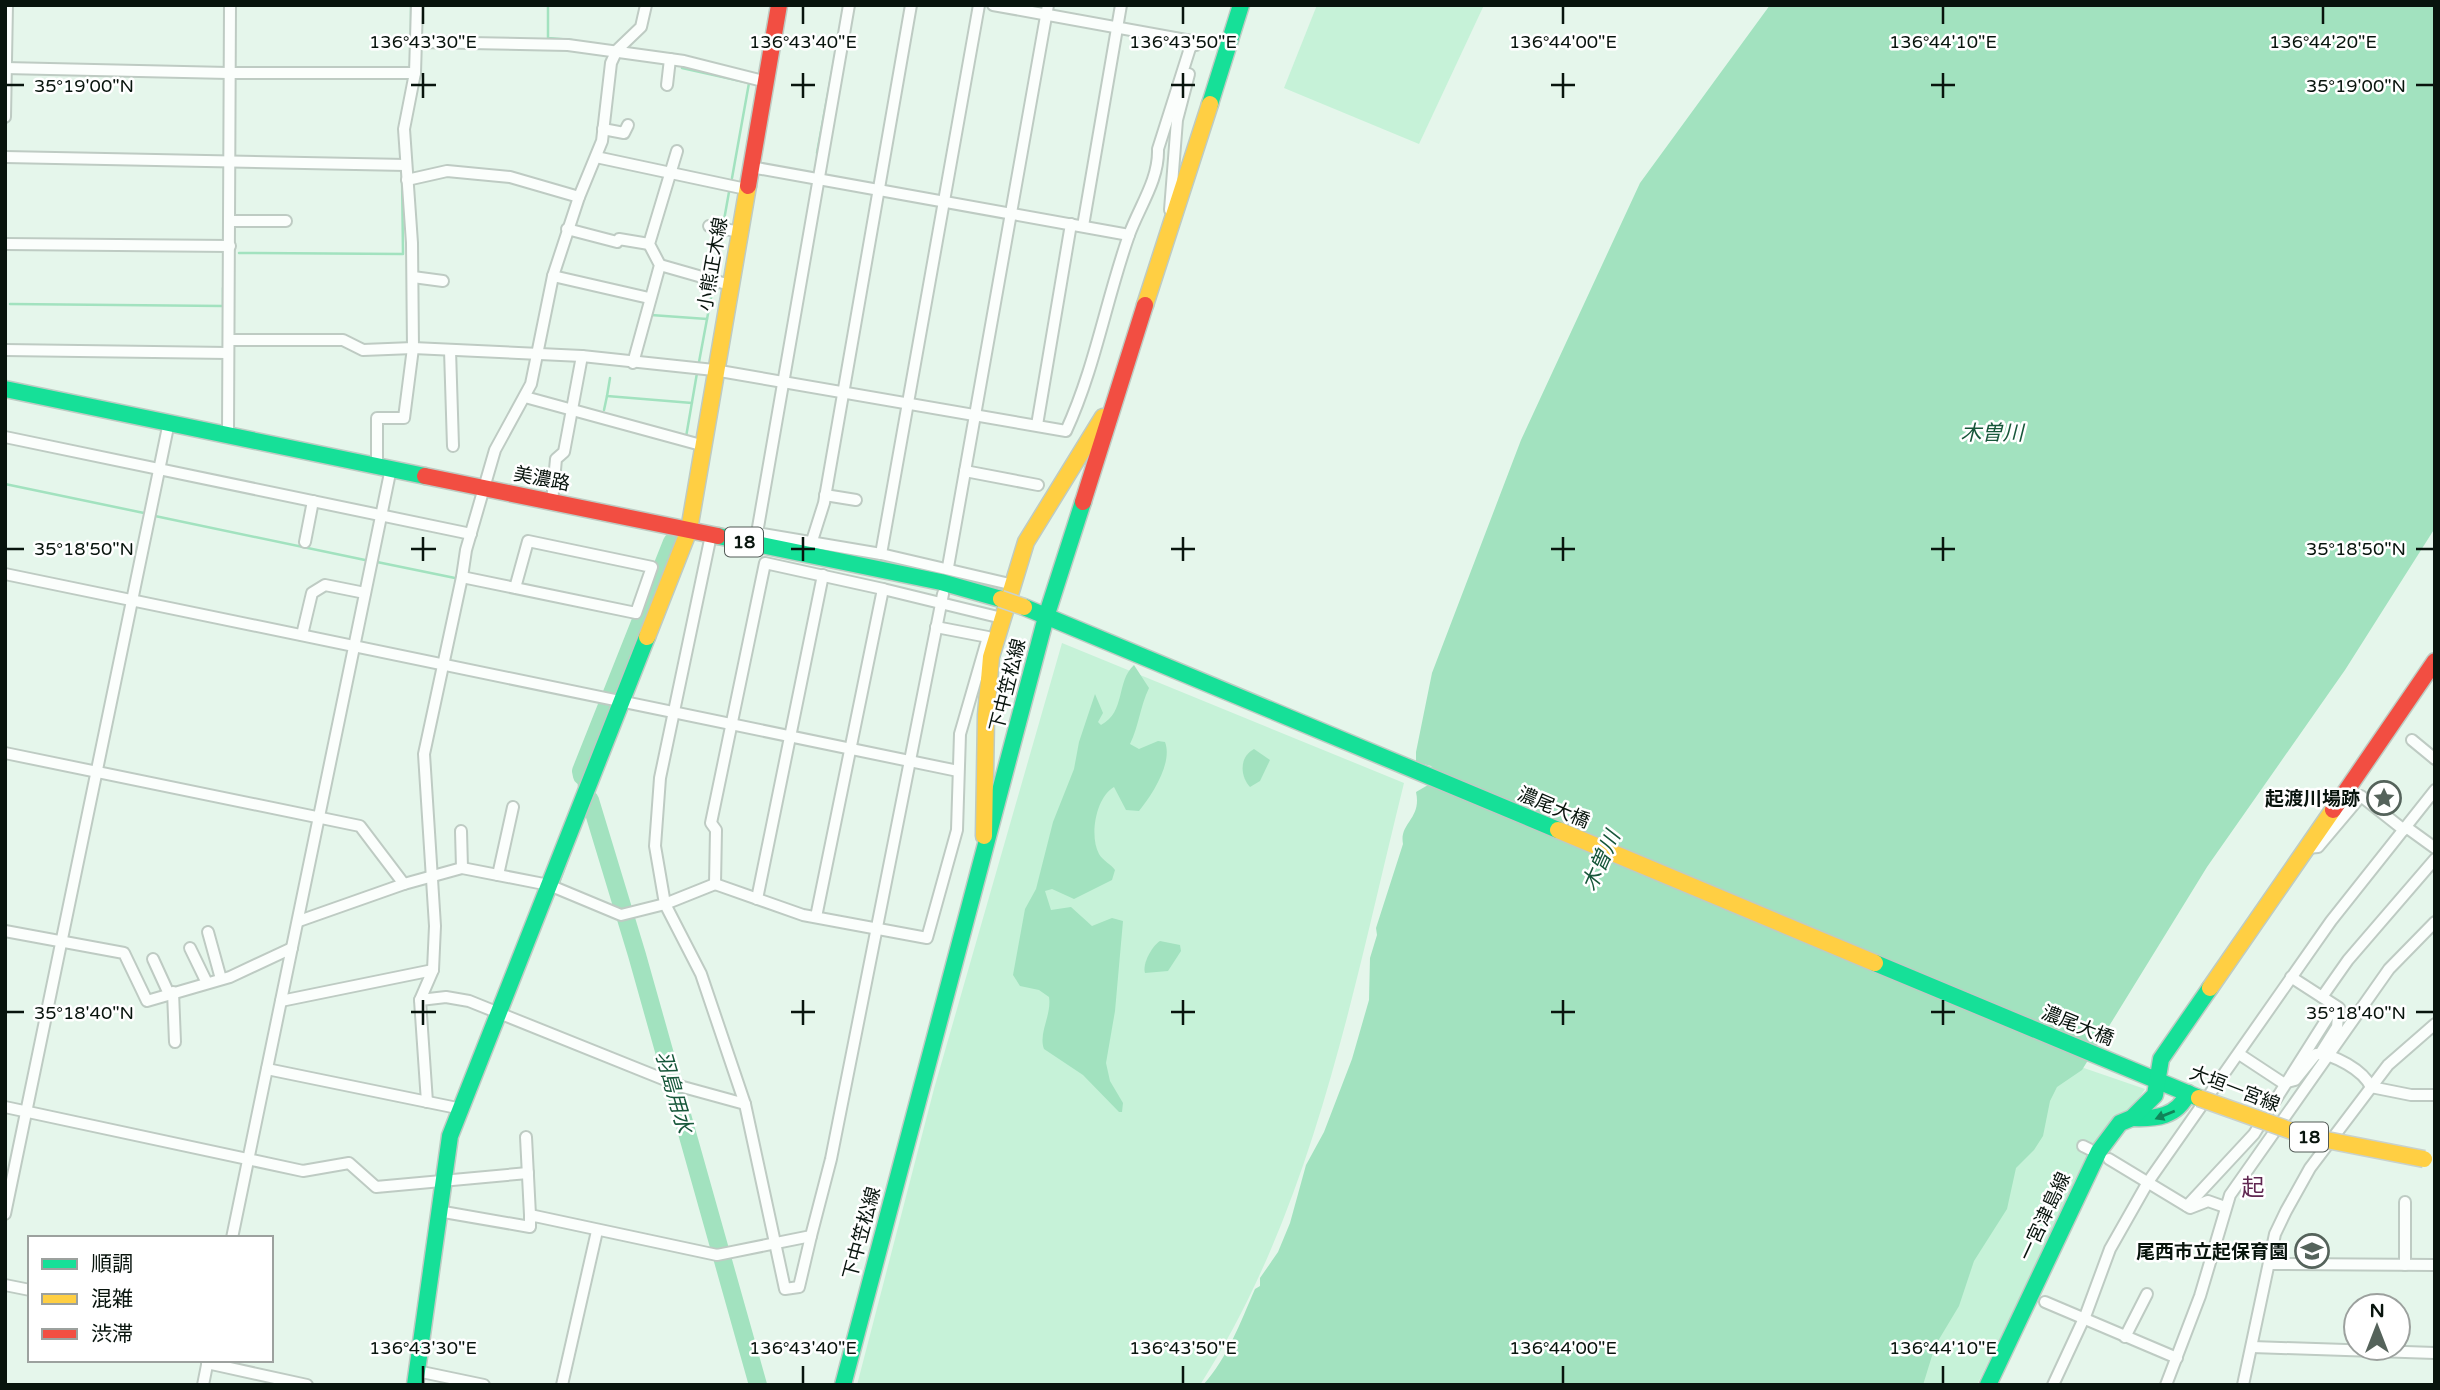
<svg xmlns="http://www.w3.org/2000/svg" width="2440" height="1390" font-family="'Varela Round','Noto Sans JP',sans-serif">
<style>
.green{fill:#c6f2d8}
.water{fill:#a2e2bf}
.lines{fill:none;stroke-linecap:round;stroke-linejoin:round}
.stream{stroke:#a2e2bf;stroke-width:2.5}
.river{stroke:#a2e2bf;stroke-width:18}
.street-casing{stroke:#becbc3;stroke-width:14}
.fast-casing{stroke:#becbc3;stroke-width:19}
.slow-casing{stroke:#becbc3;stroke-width:19}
.jam-casing{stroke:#becbc3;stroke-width:19}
.street{stroke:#fbfefc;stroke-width:10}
.fast{stroke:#16e098;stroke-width:16}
.slow{stroke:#ffcf43;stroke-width:16}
.jam{stroke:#f24e42;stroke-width:16}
.slow-bridge-casing{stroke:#c9d1cc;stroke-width:19;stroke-linecap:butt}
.slow-bridge{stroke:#ffcf43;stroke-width:16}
.oneway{fill:#108459}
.ticks{fill:none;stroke:#08140d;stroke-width:2.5}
.labels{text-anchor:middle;stroke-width:5;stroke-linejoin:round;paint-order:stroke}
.shield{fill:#fff;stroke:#525a56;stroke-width:2}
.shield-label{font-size:18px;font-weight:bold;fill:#08140d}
.street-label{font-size:19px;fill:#08140d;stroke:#fff}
.poi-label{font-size:19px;font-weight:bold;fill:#08140d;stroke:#fff;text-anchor:end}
.water-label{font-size:21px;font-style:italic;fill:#17573a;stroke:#fff}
.quarter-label{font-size:23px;fill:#5f2650;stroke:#fff}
.ticks-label{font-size:18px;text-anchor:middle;fill:#08140d;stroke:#fff;stroke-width:5;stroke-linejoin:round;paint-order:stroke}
</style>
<rect width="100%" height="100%" fill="#e5f6eb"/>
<!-- green -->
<g class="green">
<path d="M1317,5H1484L1419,144L1284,88Z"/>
<path d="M1062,643L1404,783C1353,988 1315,1205 1200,1385H857L934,1089Z"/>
<path d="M2081,1067L2145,1089L2131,1110L2096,1143L1977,1385H1905L2002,1184L2056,1087Z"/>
</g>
<!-- water -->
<g class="water">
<path d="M1770,5H2435V528L2345,670L2207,867L2082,1070L2057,1087L2050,1101L2043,1136L2034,1150L2016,1168L2007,1209L1974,1261L1959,1306L1935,1346L1923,1385H1203C1228,1357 1240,1323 1255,1289L1260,1286V1278L1278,1252L1290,1223L1306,1165L1324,1132L1352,1059L1369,1000L1370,958L1377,935L1376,928L1403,844C1399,823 1422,819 1416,792L1428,785L1434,770L1431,766L1416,762V752L1432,673L1521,440L1640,183Z"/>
<path d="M1134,665L1149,688C1140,707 1139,725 1130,744L1139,749L1158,741L1165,742C1173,763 1152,795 1139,811L1126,810L1114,787C1096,797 1089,836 1099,854C1103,861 1111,864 1115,870L1112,880L1074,899L1052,889L1045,891L1051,910L1071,907L1092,926L1112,918L1123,921L1115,1011L1106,1063L1110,1081L1123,1103L1122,1112H1119L1083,1075L1044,1049C1038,1033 1052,1015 1049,997L1039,990L1020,986L1013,975L1025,909L1036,889L1053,822L1074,769L1079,742L1095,694L1103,713L1098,722L1101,725C1126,712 1116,681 1134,665Z"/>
<path d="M1254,749L1270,760L1260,781L1250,787C1240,776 1239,757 1254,749Z"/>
<path d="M1160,941L1180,945L1181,951L1168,971L1145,973C1142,964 1152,946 1160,941Z"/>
</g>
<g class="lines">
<!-- stream -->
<g class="stream">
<path d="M548,5V38L572,40"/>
<path d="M411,33V5"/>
<path d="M682,68L745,82"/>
<path d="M817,153L836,50"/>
<path d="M732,178L749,83"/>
<path d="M724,220L729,192"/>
<path d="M239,253L403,254L402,174"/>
<path d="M715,277L722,237"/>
<path d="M10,304L223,306V288"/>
<path d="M651,315L707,319"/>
<path d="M699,362L713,287"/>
<path d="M610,378L607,396L692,403"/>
<path d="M604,410L607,396"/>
<path d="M686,437L697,373"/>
<path d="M5,484L144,513"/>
<path d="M155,516L365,560"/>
<path d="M377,562L455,578"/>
<path d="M608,695L638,616"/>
<path d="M579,786L578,768L605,701"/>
<path d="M559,883L585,812"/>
</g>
<!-- river -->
<g class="river">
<path d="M582,776L581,771L672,542"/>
<path d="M590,800L637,955L758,1385"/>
</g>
<!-- street casing -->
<g class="street-casing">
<g id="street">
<path d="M849,5L757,533L881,554L1014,585"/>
<path d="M993,5L1197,42L1196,45"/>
<path d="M416,42L568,45L684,61L767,82"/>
<path d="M5,68L228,73H415"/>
<path d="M667,85L670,59"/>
<path d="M5,117L7,5"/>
<path d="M603,129L624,133L628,125"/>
<path d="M5,157L406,165"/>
<path d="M596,157L746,189"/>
<path d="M751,167L1129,235"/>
<path d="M407,180L447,171L510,177L579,197"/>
<path d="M1170,210L1177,120L1189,74"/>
<path d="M230,221H286"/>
<path d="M709,226L740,232"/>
<path d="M1083,226L1121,5"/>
<path d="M567,229L617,242L619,239L649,244"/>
<path d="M5,244L230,246"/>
<path d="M660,265L730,285"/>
<path d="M553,276L649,298"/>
<path d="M413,277L443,281"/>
<path d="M229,340H343L363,350L413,348L582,356L714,370L1066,431C1095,368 1106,300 1129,235C1139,207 1159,180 1158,149L1190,48L1197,42"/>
<path d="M5,350L228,353"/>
<path d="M450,350L453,446"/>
<path d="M633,363L660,265L649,244L677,151"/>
<path d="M525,397L701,445"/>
<path d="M1037,425L1071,224"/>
<path d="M228,434L230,5"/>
<path d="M5,437L471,534"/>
<path d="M377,465V418H404L413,348L412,243L404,129L415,73L417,5"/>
<path d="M965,471L1038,485"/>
<path d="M825,495L856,500"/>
<path d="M552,502L556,459L564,452L582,356"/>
<path d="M711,535L660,778L655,846L665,904L701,974L745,1104L785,1289L799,1287L811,1236"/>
<path d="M305,542L313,501"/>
<path d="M811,544L824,503L911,5"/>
<path d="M881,554L979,5"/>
<path d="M948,567L1048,5"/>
<path d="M5,574L958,771"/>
<path d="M462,577L466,550L495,450L531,384L553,276L579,197L602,141L611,63L617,50L641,27L646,5"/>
<path d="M883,589L1002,618"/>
<path d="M302,635L312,593L325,585L365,593"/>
<path d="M2412,740L2435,759"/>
<path d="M5,753L360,826L404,884"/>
<path d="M2406,827L2435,848"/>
<path d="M461,831L462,868"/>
<path d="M2307,848L2318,847L2361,796L2404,830"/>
<path d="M498,875L513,807"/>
<path d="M757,899L823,575"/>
<path d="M816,917L883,589L765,563L711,823L716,830L715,884L803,915L927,938L957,830L960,734L988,637L936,627"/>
<path d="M299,921L404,884L462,868L549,885L621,915L665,904L715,884"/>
<path d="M5,931L124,953L147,1001L230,977L292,948"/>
<path d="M208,932L221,979"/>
<path d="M190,948L207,983"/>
<path d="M153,959L169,994"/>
<path d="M2291,977L2339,1008L2337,1027L2320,1054"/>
<path d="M173,992L175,1042"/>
<path d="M2322,997L2348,960L2435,859"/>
<path d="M420,1000L446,997L469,1001L683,1087L745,1104"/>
<path d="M281,1001L433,970"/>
<path d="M2239,1054L2283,1083L2295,1080L2316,1054C2334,1054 2363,1070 2371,1087L2411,1095H2435"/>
<path d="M267,1069L462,1109"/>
<path d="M427,1102L420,1000L433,970L435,926L424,754L462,577L636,613L652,567L528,541L515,588"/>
<path d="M5,1107L303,1171L349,1163L376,1187L528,1173"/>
<path d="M526,1137L530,1215"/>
<path d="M2083,1146L2089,1149"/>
<path d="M2109,1159L2190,1208L2208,1201L2225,1207"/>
<path d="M2405,1202V1265"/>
<path d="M2187,1206L2254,1134L2335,1006"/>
<path d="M438,1211L530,1227V1215L717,1255L811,1236L831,1159L943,594"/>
<path d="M5,1214L169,422"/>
<path d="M232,1238L391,468"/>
<path d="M2270,1264L2435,1265"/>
<path d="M5,1285L30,1290"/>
<path d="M2045,1302L2177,1358"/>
<path d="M2125,1337L2147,1294"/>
<path d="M2252,1347L2435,1353"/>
<path d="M207,1363L307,1385"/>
<path d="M417,1371L484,1385"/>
<path d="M203,1385L208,1360"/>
<path d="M562,1385L597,1231"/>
<path d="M2053,1385L2086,1314L2110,1249L2148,1182L2331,921L2435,790"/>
<path d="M2166,1385L2200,1296L2230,1195L2389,969L2435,922"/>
<path d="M2243,1385L2275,1234L2286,1211L2310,1168L2388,1065L2435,1024"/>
</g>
</g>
<!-- fast casing -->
<g class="fast-casing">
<g id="fast">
<path d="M1210,104L1241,5"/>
<path d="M5,389L425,476"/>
<path d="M718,536L941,582L1001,599"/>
<path d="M1024,607L1558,830"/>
<path d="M1875,963L2199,1098"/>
<path d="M2132,1118C2156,1119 2177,1117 2188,1093"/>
<path d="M415,1385L450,1136L647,637"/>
<path d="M843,1385L1046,617L1083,502"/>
<path d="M1988,1385L2099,1151L2120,1123L2132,1118L2155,1095L2161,1059L2210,988"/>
</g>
</g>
<!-- slow casing -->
<g class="slow-casing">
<g id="slow">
<path d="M1145,305L1210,104"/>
<path d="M647,637L689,530L748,186"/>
<path d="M1558,830L1875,963"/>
<path d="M984,836L986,715L991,657L1026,542L1103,417"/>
<path d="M2210,988L2333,810"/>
</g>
</g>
<!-- jam casing -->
<g class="jam-casing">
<g id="jam">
<path d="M748,186L779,5"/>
<path d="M425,476L718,536"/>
<path d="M1083,502L1145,305"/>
<path d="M2333,810L2435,661"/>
</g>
</g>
<!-- street -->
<use href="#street" class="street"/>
<!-- fast -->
<use href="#fast" class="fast"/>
<!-- slow -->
<use href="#slow" class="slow"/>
<!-- jam -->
<use href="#jam" class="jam"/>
<!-- slow-bridge casing -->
<g class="slow-bridge-casing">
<g id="slow-bridge">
<path d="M1001,599L1024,607"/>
<path d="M2199,1098L2306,1136L2424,1159"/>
</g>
</g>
<!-- slow-bridge -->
<use href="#slow-bridge" class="slow-bridge"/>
</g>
<!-- one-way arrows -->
<defs><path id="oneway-solid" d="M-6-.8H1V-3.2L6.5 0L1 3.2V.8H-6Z" transform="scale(1.75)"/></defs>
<use class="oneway" href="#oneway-solid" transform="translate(2165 1115) rotate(158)"/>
<!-- ticks -->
<path class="ticks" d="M423,7V24M803,7V24M1183,7V24M1563,7V24M1943,7V24M2323,7V24M423,73V98M803,73V98M1183,73V98M1563,73V98M1943,73V98M7,85H24M411,85H436M791,85H815M1171,85H1195M1551,85H1575M1931,85H1955M2416,85H2433M423,537V561M803,537V561M1183,537V561M1563,537V561M1943,537V561M7,549H24M411,549H436M791,549H815M1171,549H1195M1551,549H1575M1931,549H1955M2416,549H2433M423,1000V1025M803,1000V1025M1183,1000V1025M1563,1000V1025M1943,1000V1025M7,1012H24M411,1012H436M791,1012H815M1171,1012H1195M1551,1012H1575M1931,1012H1955M2416,1012H2433M423,1366V1383M803,1366V1383M1183,1366V1383M1563,1366V1383M1943,1366V1383"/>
<!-- icons -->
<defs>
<g id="sight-ring" transform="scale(1.75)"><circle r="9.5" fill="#fff" stroke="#55635b" stroke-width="1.5"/><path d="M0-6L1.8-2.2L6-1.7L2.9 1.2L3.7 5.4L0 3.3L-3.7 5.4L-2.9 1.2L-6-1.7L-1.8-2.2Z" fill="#55635b"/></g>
<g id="school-ring" transform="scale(1.75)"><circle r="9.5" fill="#fff" stroke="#55635b" stroke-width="1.5"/><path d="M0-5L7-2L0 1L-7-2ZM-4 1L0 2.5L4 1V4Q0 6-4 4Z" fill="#55635b"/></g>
</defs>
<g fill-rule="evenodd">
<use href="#sight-ring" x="2384" y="798"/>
<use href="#school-ring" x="2312" y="1251"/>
</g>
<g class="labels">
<!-- shield labels -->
<g class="shield">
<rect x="725" y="527.5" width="38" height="29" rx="5"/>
<rect x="2290" y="1122.5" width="38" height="29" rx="5"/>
</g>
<g class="shield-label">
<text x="744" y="548">18</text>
<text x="2309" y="1143">18</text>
</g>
<!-- street labels -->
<g class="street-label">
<text transform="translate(712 264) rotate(-80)" y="7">小熊正木線</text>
<text transform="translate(542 478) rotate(11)" y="7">美濃路</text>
<text transform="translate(1007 685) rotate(-76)" y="7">下中笠松線</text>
<text transform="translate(1554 807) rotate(23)" y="7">濃尾大橋</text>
<text transform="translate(2078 1025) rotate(22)" y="7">濃尾大橋</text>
<text transform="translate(2235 1088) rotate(21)" y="7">大垣一宮線</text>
<text transform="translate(2044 1216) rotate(-65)" y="7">一宮津島線</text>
<text transform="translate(861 1233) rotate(-75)" y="7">下中笠松線</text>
</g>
<!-- poi labels -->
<g class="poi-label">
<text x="2360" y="805">起渡川場跡</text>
<text x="2288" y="1258">尾西市立起保育園</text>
</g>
<!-- water labels -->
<g class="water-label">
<text x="1992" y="440">木曽川</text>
<text transform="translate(1601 861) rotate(-66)" y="7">木曽川</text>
<text transform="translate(674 1092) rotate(74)" y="7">羽島用水</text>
</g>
<!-- quarter labels -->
<g class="quarter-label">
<text x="2253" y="1195">起</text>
</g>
</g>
<g class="ticks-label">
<text x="423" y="48">136°43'30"E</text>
<text x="803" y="48">136°43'40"E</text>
<text x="1183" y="48">136°43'50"E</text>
<text x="1563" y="48">136°44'00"E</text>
<text x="1943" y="48">136°44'10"E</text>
<text x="2323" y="48">136°44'20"E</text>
<text x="84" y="92">35°19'00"N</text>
<text x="2356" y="92">35°19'00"N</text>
<text x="84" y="555">35°18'50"N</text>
<text x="2356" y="555">35°18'50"N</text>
<text x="84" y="1019">35°18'40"N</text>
<text x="2356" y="1019">35°18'40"N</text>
<text x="423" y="1354">136°43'30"E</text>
<text x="803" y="1354">136°43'40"E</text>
<text x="1183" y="1354">136°43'50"E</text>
<text x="1563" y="1354">136°44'00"E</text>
<text x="1943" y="1354">136°44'10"E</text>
</g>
<!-- border -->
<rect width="2440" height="1390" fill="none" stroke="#08140d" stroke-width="14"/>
<!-- legend -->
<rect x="28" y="1236" width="245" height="126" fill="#ffffff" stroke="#9ca19e" stroke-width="2"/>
<rect x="42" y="1259" width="35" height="10" fill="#16e098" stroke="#9ca19e" stroke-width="2"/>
<text x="91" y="1271" font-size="21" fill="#08140d">順調</text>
<rect x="42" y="1294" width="35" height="10" fill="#ffcf43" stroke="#9ca19e" stroke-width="2"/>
<text x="91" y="1306" font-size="21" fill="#08140d">混雑</text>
<rect x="42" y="1329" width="35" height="10" fill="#f24e42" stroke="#9ca19e" stroke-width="2"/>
<text x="91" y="1341" font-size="21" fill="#08140d">渋滞</text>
<!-- north arrow -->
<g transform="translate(2377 1327)"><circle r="33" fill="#ffffff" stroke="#9ca19e" stroke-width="2"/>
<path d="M0-5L12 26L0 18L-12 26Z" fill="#55635b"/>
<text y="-10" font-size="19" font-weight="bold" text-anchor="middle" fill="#08140d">N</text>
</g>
</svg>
